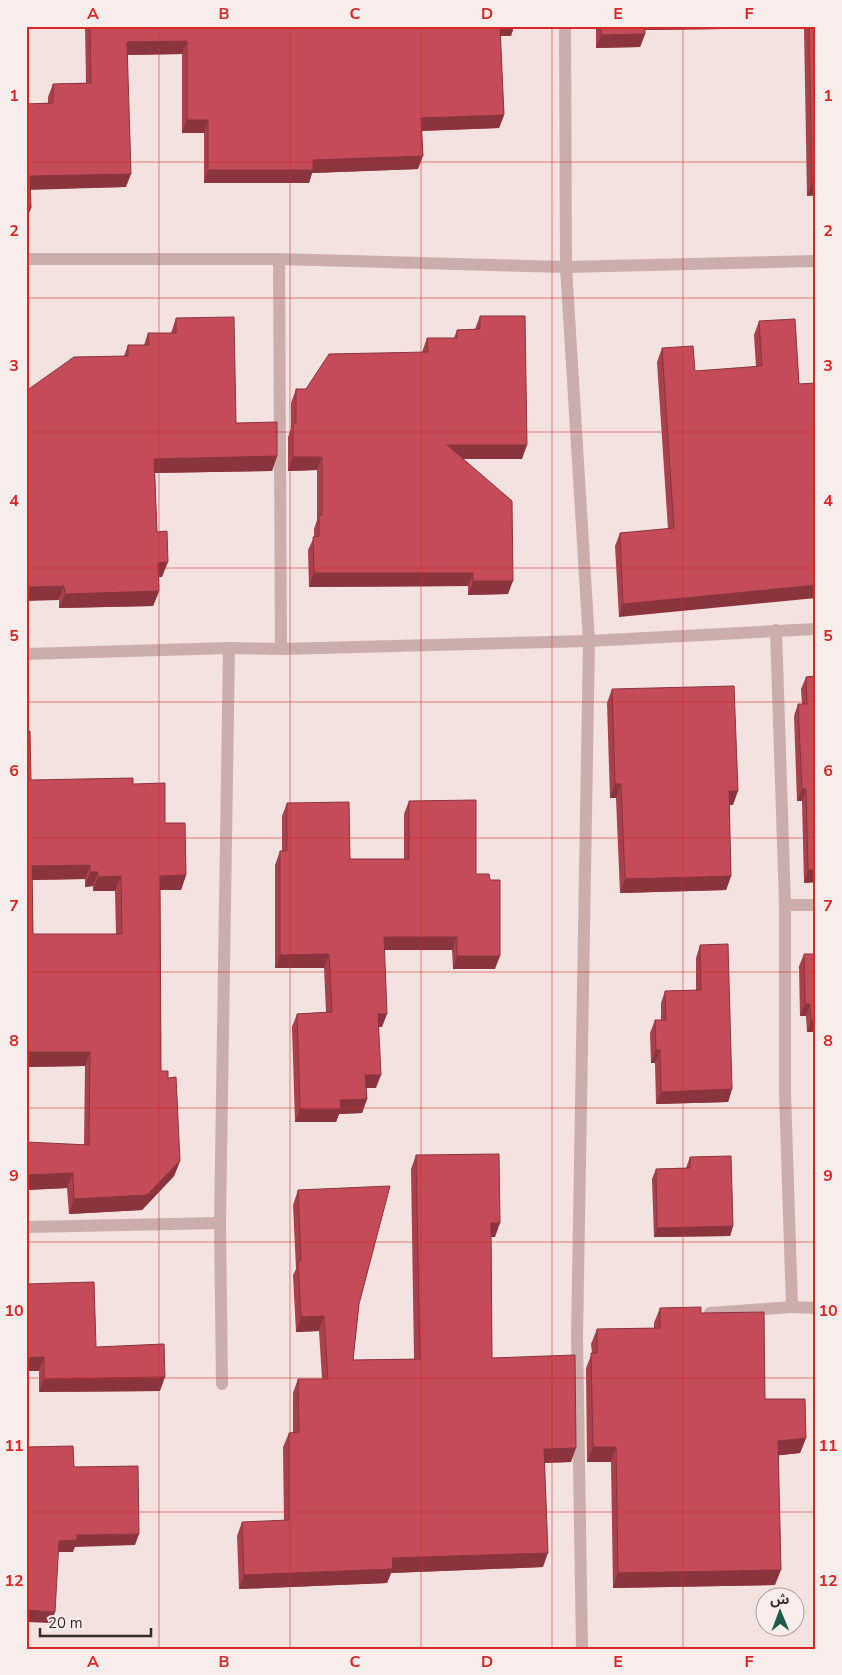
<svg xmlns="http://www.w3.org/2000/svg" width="842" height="1675" font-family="'Nunito Sans','Noto Sans Arabic',sans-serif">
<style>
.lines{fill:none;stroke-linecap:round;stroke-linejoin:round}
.minor{stroke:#cbaeab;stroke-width:12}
.wall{fill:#a9404c;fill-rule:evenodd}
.shaded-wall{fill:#8a343e}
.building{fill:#c54b58;stroke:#8a343e;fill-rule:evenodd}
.grid{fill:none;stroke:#d62828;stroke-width:1;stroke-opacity:0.55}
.neatline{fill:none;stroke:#d62828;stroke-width:2}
.grid-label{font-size:16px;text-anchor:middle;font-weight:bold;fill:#d62828}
</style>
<rect width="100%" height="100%" fill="#f3e2df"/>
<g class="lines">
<!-- minor -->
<g class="minor">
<path d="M565,26L566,267L589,641L577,1337L582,1649"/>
<path d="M26,259H279L566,267L816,261"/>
<path d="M279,259L281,649"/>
<path d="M26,654L229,648L281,649L589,641L816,629"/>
<path d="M785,905H816"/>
<path d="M26,1227L220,1223"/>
<path d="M792,1307L816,1308"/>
<path d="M710,1313L792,1307L785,1092V905L776,630"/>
<path d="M222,1384L220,1223L229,648"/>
</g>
</g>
<!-- wall -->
<g class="wall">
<path d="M85,26H514L511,36H500L504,115L499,128L421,131L418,169L312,173L309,183H204V133H182V54L128,55L126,187L30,189L31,208L26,220V104L48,103V97L53,84L86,83Z"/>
<path d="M596,26H816V195L807,196L804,28L645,30V34L640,47L596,48Z"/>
<path d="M480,316L522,459H463L508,594L468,595V586L309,587L308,550L314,537V529L317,520V470L288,471V437L291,428V403L296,389H306L422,352L427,338H454L457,330L475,329Z"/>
<path d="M176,318L236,423L277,456L272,471L155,473L157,532L162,577H158L159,591L153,606L59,608V600L124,356L128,345H144L148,333H171Z"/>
<path d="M759,321L799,384L816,383V507H814L619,617L615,546L620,533L668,529L657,362L662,348L695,371L756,367L754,335Z"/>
<path d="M816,676V882L804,883L802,801H797L794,716L798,704H802L801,689L806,677Z"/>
<path d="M612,689L733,805H729L731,876L726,890L620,893L616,798H610L607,703Z"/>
<path d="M31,780L133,784L165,823L186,875L181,890H160L161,1071L168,1078L180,1161L174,1176L142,1210L69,1214L67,1188L26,1190L84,1145L85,1066L26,1067ZM85,879V887L93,886V891H115L116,934H33L32,880Z"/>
<path d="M409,801L476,874L495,969H453L452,950H384L382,1027H379L376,1088H366L367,1099L362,1113L339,1114L336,1122H295L292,1027L297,1014L326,1012L324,968H275V865L280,851H282V816L287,803L350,859H404V814Z"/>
<path d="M700,945L732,1089L728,1102L656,1104L655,1063H651L650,1033L655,1020H661V1003L665,991L696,990V958Z"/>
<path d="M804,954H816V1086L814,1032H807L806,1016H800L799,966Z"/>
<path d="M416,1155L495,1237H491L492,1358L571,1462L544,1463L543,1567L391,1573L387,1583L239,1589L237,1536L242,1522L284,1521L283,1447L289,1433H293V1393L298,1379H322L319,1331L296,1332L293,1275L296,1269L293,1205L298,1190L359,1304L353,1360L414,1359L411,1169Z"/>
<path d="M690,1157L733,1226L730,1236L654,1237L652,1179L656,1169L686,1168Z"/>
<path d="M26,1284L96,1347L160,1391L39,1392V1371H26Z"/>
<path d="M660,1308L701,1313L765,1399L806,1438L800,1453L779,1455L775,1585L613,1588L611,1462H587L586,1368L592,1353L591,1344L597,1329L654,1328V1323Z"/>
</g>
<!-- shaded-wall -->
<g class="shaded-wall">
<path d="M499,26H514L511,36H495Z"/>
<path d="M642,26H804V28L640,30Z"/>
<path d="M645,34L640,47L596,48L601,35Z"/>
<path d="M187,41L182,54L122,55L127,42Z"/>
<path d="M504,115L499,128L416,131L421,118Z"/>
<path d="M187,120H208L204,133H182Z"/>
<path d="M423,156L418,169L312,173L309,183H204L208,170L313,160Z"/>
<path d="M131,174L126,187L26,190L30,176Z"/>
<path d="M816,182V195L807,196L812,183Z"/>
<path d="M26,208H31L26,220Z"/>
<path d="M447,445H527L522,459H442Z"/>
<path d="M277,456L272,471L149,473L154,459Z"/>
<path d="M293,457H322L317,470L288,471Z"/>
<path d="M813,494H816V507H808Z"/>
<path d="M168,562L162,577H152L158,563Z"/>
<path d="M314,573H473L468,586L309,587Z"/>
<path d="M473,581H513L508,594L468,595Z"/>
<path d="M816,585V598L619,617L623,604Z"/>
<path d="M64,586L59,600L26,601V587Z"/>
<path d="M159,591L153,606L59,608L65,594Z"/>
<path d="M615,784H621L616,798H610Z"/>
<path d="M802,789H806L802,801H797Z"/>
<path d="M729,791H738L733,805H724Z"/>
<path d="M90,865L85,879L26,880L32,866Z"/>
<path d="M808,870H816V882L804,883Z"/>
<path d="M90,872H98L93,886L85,887Z"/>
<path d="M186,875L181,890H154L160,876Z"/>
<path d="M121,876L115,891H93L98,877Z"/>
<path d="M731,876L726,890L620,893L625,879Z"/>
<path d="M384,937H457L452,950H379Z"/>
<path d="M329,954L324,968H275L280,955Z"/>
<path d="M457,956H500L495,969H453Z"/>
<path d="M805,1004H810L806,1016H800Z"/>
<path d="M378,1014H387L382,1027H373Z"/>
<path d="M811,1020H816V1028L814,1032H807Z"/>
<path d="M656,1050H660L655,1063H651Z"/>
<path d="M26,1052H90L85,1066L26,1067Z"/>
<path d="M365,1075H381L376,1088H361Z"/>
<path d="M732,1089L728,1102L656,1104L661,1092Z"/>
<path d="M367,1099L362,1113L339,1114L336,1122H295L300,1109L340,1100Z"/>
<path d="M180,1161L174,1176L142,1210L69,1214L74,1199Z"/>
<path d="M73,1173L67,1188L26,1190V1175Z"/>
<path d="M491,1223H500L495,1237H486Z"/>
<path d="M733,1226L730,1236L654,1237L657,1228Z"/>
<path d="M324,1316L319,1331L296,1332L301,1317Z"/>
<path d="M44,1357L39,1371H26V1358Z"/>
<path d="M165,1377L160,1391L39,1392L44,1379Z"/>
<path d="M806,1438L800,1453L773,1456L778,1441Z"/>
<path d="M593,1447H616L611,1462H587Z"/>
<path d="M576,1448L571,1462L538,1463L544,1449Z"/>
<path d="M139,1534L135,1545L75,1547L73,1552H54L59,1541L77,1535Z"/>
<path d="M548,1553L543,1567L391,1573L387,1583L239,1589L244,1575L392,1558Z"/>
<path d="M781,1570L775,1585L613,1588L618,1573Z"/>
<path d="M26,1610L55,1612L51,1623L26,1622Z"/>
</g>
<!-- building -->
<g class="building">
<path d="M90,26H500L504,115L421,118L423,156L313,160V170H208V120H187V41L127,42L131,174L30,176L31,208H26V104L53,103V84L91,83Z"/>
<path d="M601,26H645V34L601,35Z"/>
<path d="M809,26H816V182L812,183Z"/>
<path d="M480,316H525L527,445H447L512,501L513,581H473V573H314L313,537L319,536V515H322V457H293V423H296V389H306L329,354L428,352L427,338H457V330L480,329Z"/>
<path d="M234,317L236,423L277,422V456L154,459L157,532L167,531L168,562L158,563L159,591L65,594L64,586L26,587V391L74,357L128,356V345H149L148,333H176V318Z"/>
<path d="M795,319L799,384L816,383V494H813L816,520V585L623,604L620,533L674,528L662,348L693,346L695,371L762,366L759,321Z"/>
<path d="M816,676V870H808L806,789H802L798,704H807L806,677Z"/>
<path d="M734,686L738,791H729L731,876L625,879L621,784H615L612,689Z"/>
<path d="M26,731H30L31,780L133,778V784L165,783V823H185L186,875L160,876L161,1071H168V1078L176,1077L180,1161L147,1195L74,1199L73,1173L26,1175V1142L89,1145L90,1052H26ZM90,865V872H98V877L121,876L122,934H33L32,866Z"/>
<path d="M476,800V874H489L490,880H500V956H457V937H384L387,1014H378L381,1075H365L367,1099L340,1100L341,1109H300L297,1014L332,1012L329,954L280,955V851H287V803L349,802L350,859H409V801Z"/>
<path d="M728,944L732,1089L661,1092L660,1050H656L655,1020H666L665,991L701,990L700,945Z"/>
<path d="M804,954H816V1020H811L810,1004H805Z"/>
<path d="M499,1154L500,1223H491L492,1358L575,1355L576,1448L544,1449L548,1553L392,1558L393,1569L244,1575L242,1522L289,1520V1433L299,1432L298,1379H328L324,1316L301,1317L298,1261H301L298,1190L390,1186L359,1304L353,1360L420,1359L416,1155Z"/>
<path d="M731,1156L733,1226L657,1228L656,1169L690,1168V1157Z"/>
<path d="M94,1282L96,1347L164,1344L165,1377L44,1379V1357L26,1358V1284Z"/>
<path d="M701,1307V1313L764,1312L765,1399H805L806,1438L778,1441L781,1570L618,1573L616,1447H593L591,1353H597V1329L660,1328V1308Z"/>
<path d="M73,1446L74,1467L138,1466L139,1534L77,1535V1540L59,1541L55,1612L26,1610V1447Z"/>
</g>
<!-- grid -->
<path class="grid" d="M159,26V1649M290,26V1649M421,26V1649M552,26V1649M683,26V1649M26,162H816M26,298H816M26,432H816M26,568H816M26,702H816M26,838H816M26,972H816M26,1108H816M26,1242H816M26,1378H816M26,1512H816"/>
<!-- border -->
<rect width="842" height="1675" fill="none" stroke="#faeeec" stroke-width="55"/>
<!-- north arrow -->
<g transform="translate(780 1612) rotate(359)"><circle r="24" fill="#faeeec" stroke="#ada09e"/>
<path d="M0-4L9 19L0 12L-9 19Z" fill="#1f5b4a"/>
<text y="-8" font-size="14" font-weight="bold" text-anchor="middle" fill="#392a2a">ش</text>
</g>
<!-- scale -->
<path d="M40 1628v8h111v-8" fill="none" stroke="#392a2a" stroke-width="2.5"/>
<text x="48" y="1628" font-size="15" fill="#392a2a" stroke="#faeeec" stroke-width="4" paint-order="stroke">20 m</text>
<rect x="28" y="28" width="786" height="1620" class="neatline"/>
<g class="grid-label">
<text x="93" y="19">A</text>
<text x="224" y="19">B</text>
<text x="355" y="19">C</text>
<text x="487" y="19">D</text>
<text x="618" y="19">E</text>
<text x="749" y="19">F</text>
<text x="14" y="101">1</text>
<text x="828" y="101">1</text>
<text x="14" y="236">2</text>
<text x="828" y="236">2</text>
<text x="14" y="371">3</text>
<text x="828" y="371">3</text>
<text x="14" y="506">4</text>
<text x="828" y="506">4</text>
<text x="14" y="641">5</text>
<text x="828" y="641">5</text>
<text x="14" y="776">6</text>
<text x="828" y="776">6</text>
<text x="14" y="911">7</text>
<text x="828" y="911">7</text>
<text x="14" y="1046">8</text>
<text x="828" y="1046">8</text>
<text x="14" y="1181">9</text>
<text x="828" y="1181">9</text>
<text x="14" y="1316">10</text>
<text x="828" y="1316">10</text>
<text x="14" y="1451">11</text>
<text x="828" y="1451">11</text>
<text x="14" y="1586">12</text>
<text x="828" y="1586">12</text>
<text x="93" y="1667">A</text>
<text x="224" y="1667">B</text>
<text x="355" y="1667">C</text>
<text x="487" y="1667">D</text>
<text x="618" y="1667">E</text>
<text x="749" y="1667">F</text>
</g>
</svg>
